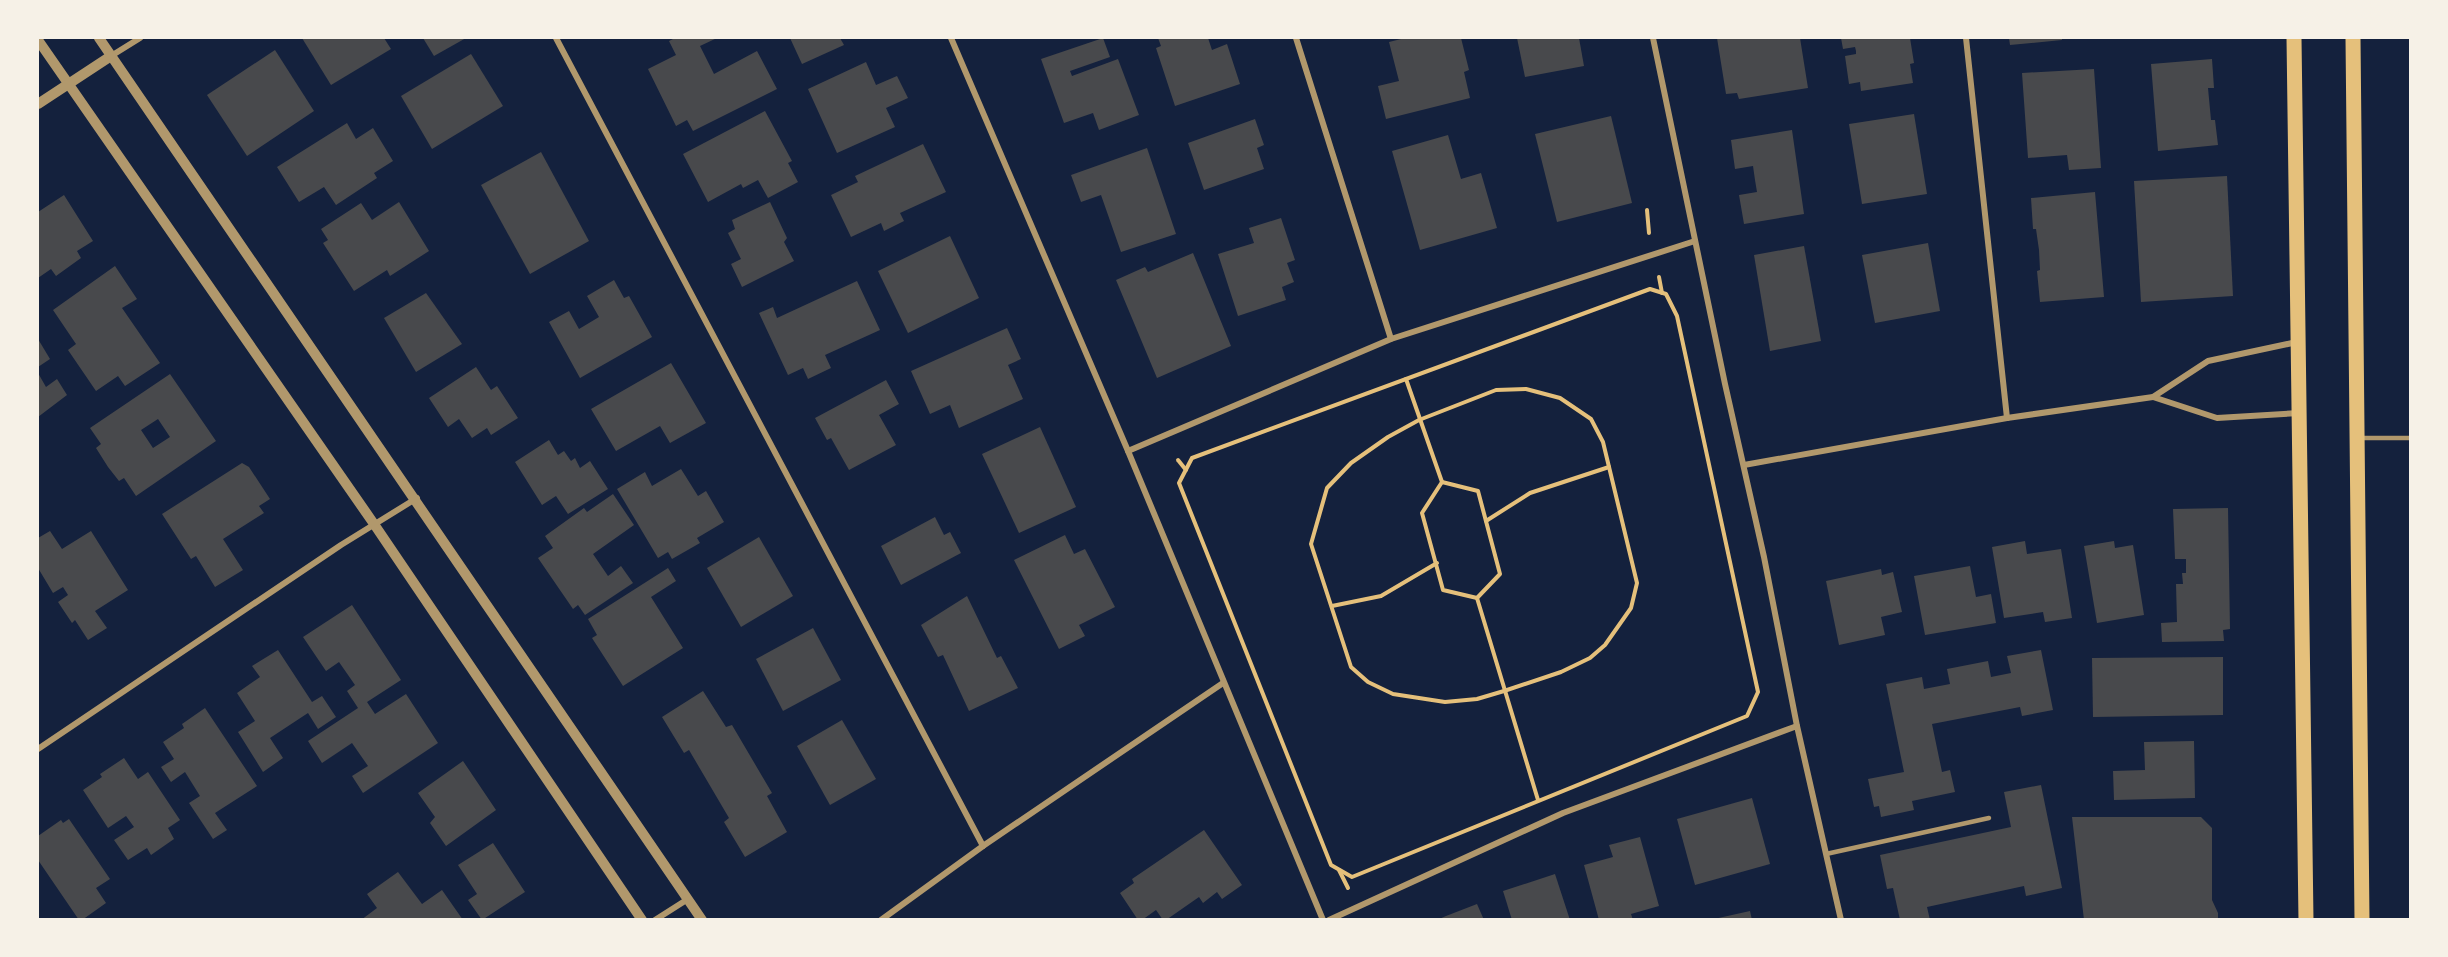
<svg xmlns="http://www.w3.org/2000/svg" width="2448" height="957" font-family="Cabin,sans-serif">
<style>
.building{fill:#48494c;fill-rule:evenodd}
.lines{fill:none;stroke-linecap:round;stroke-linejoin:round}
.path{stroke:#e5c07b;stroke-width:4}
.service{stroke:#b1986c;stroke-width:4.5}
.minor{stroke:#b1986c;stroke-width:6}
.tertiary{stroke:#b1986c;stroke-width:10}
.primary{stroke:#e5c07b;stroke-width:15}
</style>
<rect width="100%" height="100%" fill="#14213d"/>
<!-- building -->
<g class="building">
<path d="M302,38H384L391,49L331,85Z"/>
<path d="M423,38H466L434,56Z"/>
<path d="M675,38H717L700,46L714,74L757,51L777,89L693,131L687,120L676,126L648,69L676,55L669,41Z"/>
<path d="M790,38H840L844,45L802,64Z"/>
<path d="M1103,38L1110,57L1070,71L1072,76L1118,59L1139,115L1099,130L1093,113L1064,123L1041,59Z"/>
<path d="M1158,38H1208L1212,50L1227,44L1240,84L1175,106L1156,48L1161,46Z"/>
<path d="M1405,38H1461L1469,70L1464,72L1470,98L1386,119L1378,86L1399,81L1389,42Z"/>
<path d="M1517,38H1579L1584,66L1525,77Z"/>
<path d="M1717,38H1800L1808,88L1739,99L1737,93L1726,94Z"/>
<path d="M1841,38H1910L1914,63L1910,64L1913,83L1861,91L1860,82L1849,84L1845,56L1856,54V51L1855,47L1843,49Z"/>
<path d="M2009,38H2062V40L2010,45Z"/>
<path d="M275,50L314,111L247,156L207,95Z"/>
<path d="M471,54L503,106L432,149L401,96Z"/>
<path d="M2212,59L2214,88H2208L2211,120H2215L2218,145L2158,151L2151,64Z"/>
<path d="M866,62L876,85L897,76L908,98L886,108L895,127L837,153L808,89Z"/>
<path d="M2094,69L2101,168L2069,170L2067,155L2028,158L2022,73Z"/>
<path d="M765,111L792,161L788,163L798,182L768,198L758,180L743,188L741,184L708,202L683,154Z"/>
<path d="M1914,114L1927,194L1862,204L1849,124Z"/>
<path d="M1611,116L1632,203L1557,222L1535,134Z"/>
<path d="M1255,119L1264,145L1257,148L1264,169L1204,190L1188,143Z"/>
<path d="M347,123L356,139L373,128L393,161L374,173L377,178L336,205L324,187L299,202L277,167Z"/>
<path d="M1792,130L1804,214L1744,224L1739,195L1757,192L1755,180L1753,166L1735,169L1731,140Z"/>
<path d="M1448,135L1461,179L1481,173L1497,228L1420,250L1392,151Z"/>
<path d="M923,144L946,192L900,213L904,221L884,231L881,223L851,237L831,195L858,182L855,176Z"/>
<path d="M1147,148L1176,234L1121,252L1101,195L1081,202L1071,175Z"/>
<path d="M541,152L589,241L530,274L481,185Z"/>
<path d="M2227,176L2233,296L2141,302L2134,181Z"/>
<path d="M2095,192L2104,297L2040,302L2037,271L2040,270L2039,250L2036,229H2033L2031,198Z"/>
<path d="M64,195L93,241L77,251L81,258L56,276L51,269L38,278V212Z"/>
<path d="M399,202L429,251L390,276L387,270L354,291L323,243L328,240L321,229L361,203L372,220Z"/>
<path d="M770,202L787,238L784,242L794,261L742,287L731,264L741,259L728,233L735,229L732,220Z"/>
<path d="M1281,218L1295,260L1287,263L1294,282L1282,287L1286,300L1238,316L1218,254L1254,243L1249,228Z"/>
<path d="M950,236L979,298L908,333L878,271Z"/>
<path d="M1928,243L1940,311L1875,323L1862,255Z"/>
<path d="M1804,246L1821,341L1770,351L1754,255Z"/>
<path d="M1193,253L1231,346L1157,378L1116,280L1145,267L1148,272Z"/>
<path d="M115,266L137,299L122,308L160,363L125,386L118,376L96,391L68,350L76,344L53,310Z"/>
<path d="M614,280L624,298L629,296L652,337L580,378L549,322L569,311L579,329L599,317L587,296Z"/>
<path d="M857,281L880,330L825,355L831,368L808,379L803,368L788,375L759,313L773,307L777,318Z"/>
<path d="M426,293L462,344L416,372L384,318Z"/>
<path d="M1007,328L1021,359L1008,365L1023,399L959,428L950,405L930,414L911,371Z"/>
<path d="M38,339L50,359L38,367Z"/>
<path d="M671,363L706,423L670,443L660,426L616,451L591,409Z"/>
<path d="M476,367L491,390L497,386L518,418L491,435L487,428L472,438L459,419L448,427L429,398Z"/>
<path d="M38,373L46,387L57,379L67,395L38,417Z"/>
<path d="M170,374L216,441L136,496L124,478L119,481L108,467L96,448L101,444L90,428ZM158,419L170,437L153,448L141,430Z"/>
<path d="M886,380L899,404L879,415L896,445L849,470L831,438L827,440L815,418Z"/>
<path d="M1040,427L1076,507L1019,533L982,454Z"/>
<path d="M549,440L558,455L564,451L571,461L575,458L580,468L590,461L608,489L568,514L556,496L542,505L515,462Z"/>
<path d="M242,463L249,467L270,499L259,506L264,513L223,539L243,570L215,587L196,556L191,559L162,514Z"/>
<path d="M681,469L698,496L706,491L724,522L697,538L700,543L672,559L668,552L658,558L617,489L645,472L652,486Z"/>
<path d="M613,494L634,525L593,554L608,576L621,566L633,583L585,615L578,605L573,609L538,558L553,548L545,536L584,508L587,512Z"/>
<path d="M2228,508L2230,629L2223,630L2224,641L2162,642L2161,623L2177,622L2176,584H2183L2182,573H2186V559H2175L2173,509Z"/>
<path d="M935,517L944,535L950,532L961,553L901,585L881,546Z"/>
<path d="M50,531L62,549L91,531L128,590L95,611L107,628L88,640L75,620L72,623L58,602L68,595L63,587L53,593L38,568V538Z"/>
<path d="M1065,535L1074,554L1085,549L1115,607L1079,625L1085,636L1059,649L1014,560Z"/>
<path d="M759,537L793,596L741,627L707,568Z"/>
<path d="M2025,541L2027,554L2061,549L2072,618L2045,622L2043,612L2004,618L1992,547Z"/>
<path d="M2114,541L2115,548L2133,545L2144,615L2097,623L2084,546Z"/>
<path d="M1970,566L1976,597L1991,594L1996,623L1925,635L1914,576Z"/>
<path d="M668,568L676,581L651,597L683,648L623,686L592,638L597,635L588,619Z"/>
<path d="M1881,569L1882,575L1893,572L1902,612L1881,617L1885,635L1839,645L1826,581Z"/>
<path d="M967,596L997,658L1001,656L1018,688L969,711L943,655L938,657L921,625Z"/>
<path d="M352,605L401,680L367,702L375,714L406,694L438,743L363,793L352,776L368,766L352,743L322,763L308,741L358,708L347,691L355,685L339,662L326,671L303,637Z"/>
<path d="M813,628L841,680L783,711L756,659Z"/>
<path d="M278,650L312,702L322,696L336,717L318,729L308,713L270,738L283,758L263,772L238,732L255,721L237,693L260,677L252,666Z"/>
<path d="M2041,650L2053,710L2022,716L2020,707L1932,724L1942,772L1950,770L1955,792L1912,801L1914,810L1881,817L1879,806L1874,807L1868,779L1904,772L1886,684L1922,677L1924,689L1950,684L1947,669L1988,661L1991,677L2011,673L2007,656Z"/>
<path d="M2223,657V715L2093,717L2092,658Z"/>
<path d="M703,691L726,727L732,725L772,793L767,796L787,832L745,857L724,822L729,818L689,750L684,753L662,717Z"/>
<path d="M205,708L257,786L215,813L227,830L213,839L189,803L200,796L185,772L171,782L161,767L174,759L163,742L184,728L182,724Z"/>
<path d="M842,720L876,779L830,805L797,746Z"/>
<path d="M2194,741L2195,798L2114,800L2113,771L2145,770L2144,742Z"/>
<path d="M124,758L138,779L148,772L180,820L168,828L174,839L151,855L147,848L128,860L114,840L134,827L126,816L108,828L83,790L102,777L100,774Z"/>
<path d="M463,761L496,810L446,846L430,823L435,817L418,793Z"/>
<path d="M2041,785L2062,888L2026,896L2024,886L1927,907L1930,920H1900L1893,888L1887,889L1880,855L2011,827L2004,792Z"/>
<path d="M1752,798L1770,864L1695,885L1677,819Z"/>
<path d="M2072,817H2201L2212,828V900L2218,913V920H2084Z"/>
<path d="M69,819L110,879L96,888L106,903L82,920H79L38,860V836L61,820L63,823Z"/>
<path d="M1204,830L1242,885L1222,899L1217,892L1203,903L1199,897L1166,920H1163L1156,910L1142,920H1138L1120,893L1134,883L1132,879Z"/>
<path d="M1640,837L1659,906L1631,914L1633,920H1599L1584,865L1613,857L1609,845Z"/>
<path d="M493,843L525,892L482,920L468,900L477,894L458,865Z"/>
<path d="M398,872L422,904L442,890L463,920H361L377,908L367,894Z"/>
<path d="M1555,874L1570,920H1512L1503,891Z"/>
<path d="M1477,904L1484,920H1437L1446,916Z"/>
<path d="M1750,911L1752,920H1715L1714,919Z"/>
</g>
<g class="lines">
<!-- path -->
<g class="path">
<path d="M1647,210L1649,233"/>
<path d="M1659,277L1662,293"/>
<path d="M1650,289L1666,294L1677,316L1758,692L1747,716L1352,877L1331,865L1179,483L1192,458Z"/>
<path d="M1406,379L1442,482L1422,513L1443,590L1477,598L1538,800"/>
<path d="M1526,389L1560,398L1591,419L1603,442L1637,583L1631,608L1605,645L1590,658L1561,672L1504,691L1477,699L1445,702L1393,694L1368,682L1351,667L1311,544L1327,488L1351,463L1388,437L1419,420L1496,390Z"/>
<path d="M1178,460L1186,470"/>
<path d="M1442,482L1478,491L1500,574L1477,598"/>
<path d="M1486,521L1530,493L1609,467"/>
<path d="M1332,606L1381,596L1437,563"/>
<path d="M1339,870L1348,888"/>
</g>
<!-- service -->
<g class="service">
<path d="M2359,438H2410"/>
<path d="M1826,854L1989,818"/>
</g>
<!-- minor -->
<g class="minor">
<path d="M556,38L983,846"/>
<path d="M951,38L1128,451L1323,920"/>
<path d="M1296,38L1391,339"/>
<path d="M1653,38L1725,384L1764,557L1797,726L1841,920"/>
<path d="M1966,38L2007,418"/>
<path d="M111,56L140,38"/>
<path d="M2153,397L2217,418L2299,413"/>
<path d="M1128,451L1391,339L1695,241"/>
<path d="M1744,465L2007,418L2153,397L2208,361L2297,342"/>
<path d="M38,749L341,545L417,498"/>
<path d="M655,920L688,899"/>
<path d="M881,920L983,846L1223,683"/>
<path d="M1329,920L1563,813L1797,726"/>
</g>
<!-- tertiary -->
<g class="tertiary">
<path d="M99,38L702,920"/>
<path d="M38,40L374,524L642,920"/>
<path d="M38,104L111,56"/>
</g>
<!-- primary -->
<g class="primary">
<path d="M2294,38L2306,920"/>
<path d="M2353,38L2362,920"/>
</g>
</g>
<!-- border -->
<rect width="2448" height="957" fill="none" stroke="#f6f1e7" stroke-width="78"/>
</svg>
